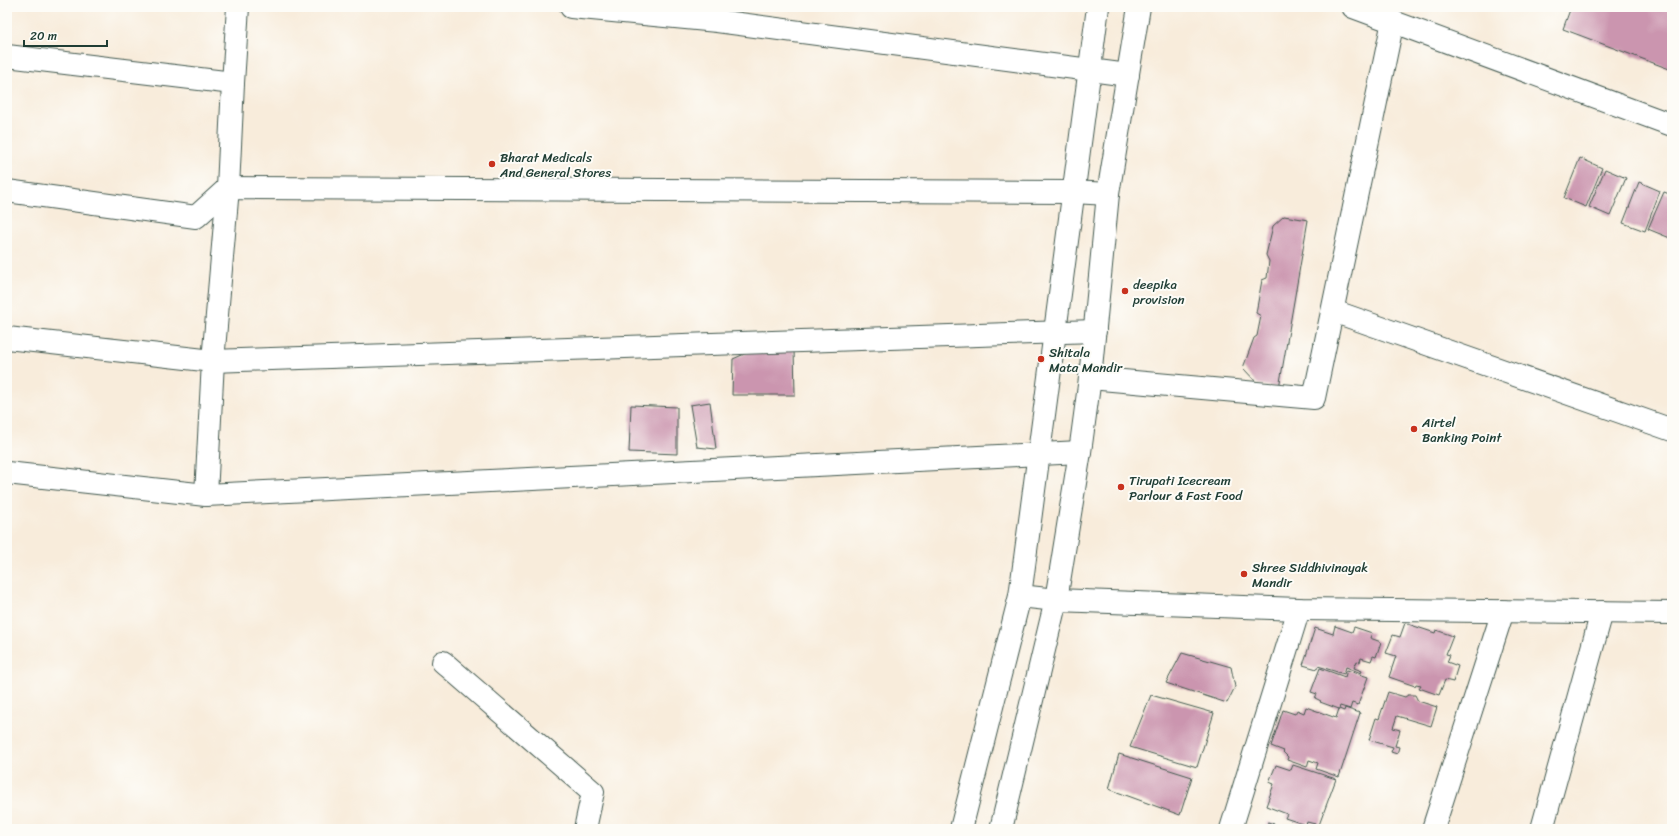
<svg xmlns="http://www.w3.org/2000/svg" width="1679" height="836" font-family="Sriracha,sans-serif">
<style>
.building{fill:#cb95af}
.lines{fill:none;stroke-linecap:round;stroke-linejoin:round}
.street-casing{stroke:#40574d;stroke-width:24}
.secondary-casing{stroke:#40574d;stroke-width:24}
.street{stroke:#fff;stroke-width:22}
.secondary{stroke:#fff;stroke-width:22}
.poi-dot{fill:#c8321e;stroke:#fdfcf7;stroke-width:1.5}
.labels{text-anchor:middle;stroke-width:4;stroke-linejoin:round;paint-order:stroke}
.poi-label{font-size:13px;fill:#1f3d34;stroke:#fdfcf7;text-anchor:start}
</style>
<rect width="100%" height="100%" fill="#fdfcf7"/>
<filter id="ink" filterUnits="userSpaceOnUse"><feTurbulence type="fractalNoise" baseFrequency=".025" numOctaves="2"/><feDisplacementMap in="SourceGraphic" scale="8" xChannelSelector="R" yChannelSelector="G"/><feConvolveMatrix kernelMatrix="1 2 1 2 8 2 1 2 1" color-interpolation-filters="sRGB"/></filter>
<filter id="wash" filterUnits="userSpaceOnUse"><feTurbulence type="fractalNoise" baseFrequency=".012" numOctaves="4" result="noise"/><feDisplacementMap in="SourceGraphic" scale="16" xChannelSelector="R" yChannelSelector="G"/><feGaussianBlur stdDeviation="0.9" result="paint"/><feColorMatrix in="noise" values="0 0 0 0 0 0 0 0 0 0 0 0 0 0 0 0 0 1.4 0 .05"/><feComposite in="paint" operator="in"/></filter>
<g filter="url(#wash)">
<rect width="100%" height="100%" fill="#f8ecdb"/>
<g id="blocks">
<!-- building -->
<g class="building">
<path d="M1571,7H1672V70L1563,29Z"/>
<path d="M1580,158L1602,168L1586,207L1564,198Z"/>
<path d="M1605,169L1626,178L1610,216L1589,207Z"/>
<path d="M1639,182L1660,191L1645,231L1623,223Z"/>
<path d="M1664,192L1672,195V233L1670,238L1648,229Z"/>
<path d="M1284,216L1308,220L1279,388L1258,384L1243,368L1254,338L1257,336L1261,316L1256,313L1262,280L1267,278L1269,261L1266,255L1273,226Z"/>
<path d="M756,349H794L795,395H732L733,359Z"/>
<path d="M710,402L716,449L697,447L690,405Z"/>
<path d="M631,405L677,407V454L629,452Z"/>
<path d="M1405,623L1435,633L1436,630L1453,636L1446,654L1450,655L1447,662L1458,666L1453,682L1445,680L1439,695L1419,688L1421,685L1416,684L1415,686L1389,677L1396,656L1386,653L1393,635L1400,637Z"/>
<path d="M1335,626L1352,632L1354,627L1372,633L1370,638L1381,642L1376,657L1373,656L1371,661L1361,658L1360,662L1357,661L1354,668L1362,671L1361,673L1346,667L1344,674L1318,666L1317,669L1303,665L1315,628L1333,634Z"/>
<path d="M1182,653L1231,667L1235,687L1227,703L1166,683Z"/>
<path d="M1320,668L1345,677L1347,670L1368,677L1358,705L1352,703L1350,709L1340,706L1339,709L1320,702L1321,701L1315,698L1317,694L1311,692Z"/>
<path d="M1388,692L1405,697L1408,695H1415L1418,701L1437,707L1431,726L1397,716L1393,728L1400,730L1395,746L1399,747L1397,754L1391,752L1393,747L1369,740L1376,718L1379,719Z"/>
<path d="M1151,695L1214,713L1197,767L1130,747Z"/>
<path d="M1306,707L1336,718L1339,709L1344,711L1345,708L1360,713L1339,777L1316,769L1318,763L1309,760L1307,767L1287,760L1288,757L1283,752L1284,751L1271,746L1283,710L1295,714L1297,710L1304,713Z"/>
<path d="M1119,754L1192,777L1180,815L1109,789Z"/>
<path d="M1276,765L1291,770L1293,765L1336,779L1319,825L1317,824L1316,828L1314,827L1315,824L1307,822L1306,825L1285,818L1287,814L1266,806L1274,784L1269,782Z"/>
<path d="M1268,822L1289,829H1266Z"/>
</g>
</g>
</g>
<g filter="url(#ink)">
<use href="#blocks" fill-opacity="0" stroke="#40574d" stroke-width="1"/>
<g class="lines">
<!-- street casing -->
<g class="street-casing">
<g id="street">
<path d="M571,7L717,21L1128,75"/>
<path d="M1353,7L1672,125"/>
<path d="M7,56L233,83"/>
<path d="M7,191L196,217L228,188L1073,192L1108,194"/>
<path d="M1333,311L1672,430"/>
<path d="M7,338L213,361L1095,331"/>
<path d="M1090,378L1314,398L1393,21"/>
<path d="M7,473L206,495L1080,452"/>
<path d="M206,495L213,361L228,188L233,83L238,7"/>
<path d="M1020,596L1056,600L1299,609L1672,613"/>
<path d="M443,662L593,792L585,829"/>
<path d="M1231,829L1299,609"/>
<path d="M1433,829L1503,611"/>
<path d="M1542,829L1602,612"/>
</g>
</g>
<!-- secondary casing -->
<g class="secondary-casing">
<g id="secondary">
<path d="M961,829L1020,596L1098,7"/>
<path d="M1001,829L1056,600L1080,452L1090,378L1108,194L1139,7"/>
</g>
</g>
<!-- street -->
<use href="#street" class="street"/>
<!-- secondary -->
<use href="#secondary" class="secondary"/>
</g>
</g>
<!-- markers -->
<g class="poi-dot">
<circle cx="492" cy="164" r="4"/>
<circle cx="1125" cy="291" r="4"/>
<circle cx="1041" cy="359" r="4"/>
<circle cx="1414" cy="429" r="4"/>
<circle cx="1121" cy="487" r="4"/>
<circle cx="1244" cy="574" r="4"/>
</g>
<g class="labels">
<!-- poi labels -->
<g class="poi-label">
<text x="500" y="162">Bharat Medicals<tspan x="500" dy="15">And General Stores</tspan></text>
<text x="1133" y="289">deepika<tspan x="1133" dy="15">provision</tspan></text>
<text x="1049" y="357">Shitala<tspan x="1049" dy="15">Mata Mandir</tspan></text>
<text x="1422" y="427">Airtel<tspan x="1422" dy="15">Banking Point</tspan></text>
<text x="1129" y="485">Tirupati Icecream<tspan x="1129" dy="15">Parlour &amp; Fast Food</tspan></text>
<text x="1252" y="572">Shree Siddhivinayak<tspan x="1252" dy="15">Mandir</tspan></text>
</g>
</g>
<!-- margin -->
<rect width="1679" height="836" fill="none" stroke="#fdfcf7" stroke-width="24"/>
<!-- scale -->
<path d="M24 40v6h83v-6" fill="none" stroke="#1f3d34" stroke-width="2"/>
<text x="30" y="40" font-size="12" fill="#1f3d34" stroke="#fdfcf7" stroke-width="3" paint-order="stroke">20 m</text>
</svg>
